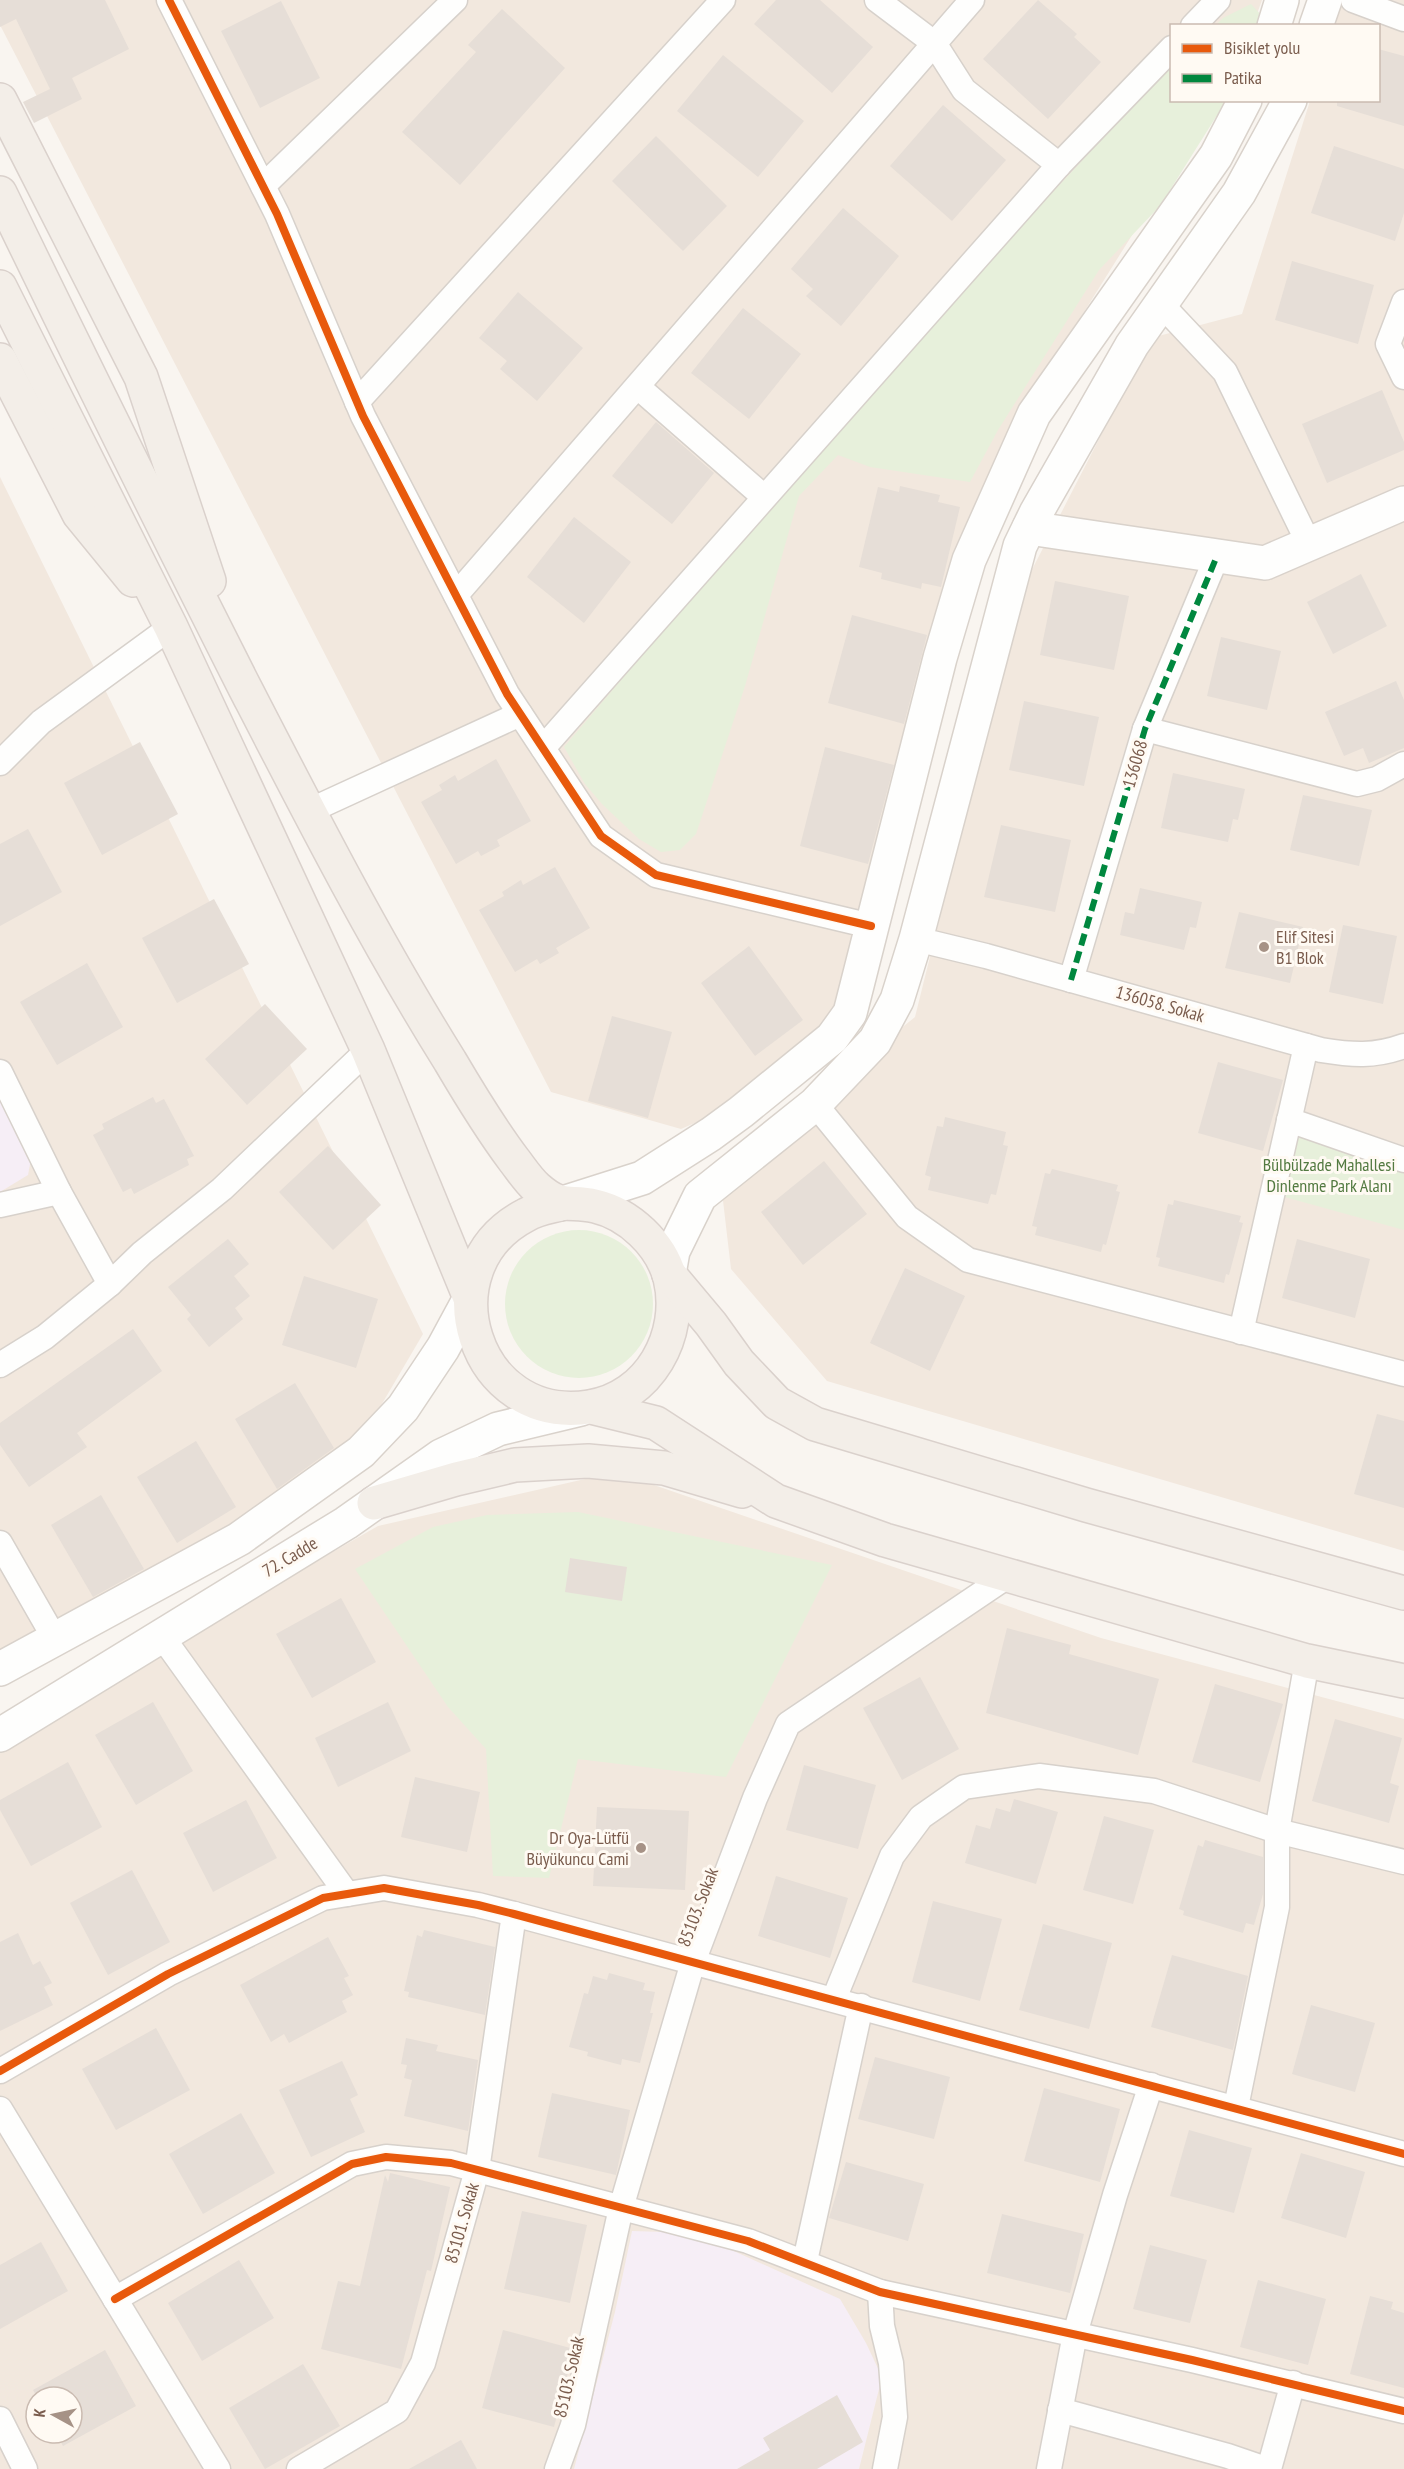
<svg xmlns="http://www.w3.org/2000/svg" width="1404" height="2469" font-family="'PT Sans Narrow',sans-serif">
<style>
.residential{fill:#f2e8de;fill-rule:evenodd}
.education{fill:#f6eef6}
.green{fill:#e7f0db}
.building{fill:#e6ded7}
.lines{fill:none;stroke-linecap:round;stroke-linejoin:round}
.street-casing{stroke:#d7d1cb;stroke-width:27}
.secondary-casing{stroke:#d9d2cb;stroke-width:36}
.primary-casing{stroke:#dad1cc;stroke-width:36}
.street{stroke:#fefefd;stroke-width:24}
.secondary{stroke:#fefefd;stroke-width:33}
.primary{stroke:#f3eee8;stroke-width:33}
.quiet{stroke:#00873e;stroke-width:6;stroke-dasharray:12 6;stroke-linecap:butt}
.cycleway-casing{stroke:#fffaf3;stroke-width:11}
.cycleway{stroke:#e8590c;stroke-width:8}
.poi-dot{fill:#a69286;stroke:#fffaf3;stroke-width:2}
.labels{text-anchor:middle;stroke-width:6;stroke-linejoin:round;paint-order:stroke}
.street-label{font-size:18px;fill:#7a5c4d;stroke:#fffaf3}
.poi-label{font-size:18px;fill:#7a5c4d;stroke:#fffaf3;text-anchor:start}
.park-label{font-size:18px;fill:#537a41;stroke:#fffaf3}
</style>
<rect width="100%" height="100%" fill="#f9f5f0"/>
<!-- residential -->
<g class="residential">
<path d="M0,0H1262L1253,25L1172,26V100L1216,101L1002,443L861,964L798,1078L681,1129L551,1092L0,25Z"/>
<path d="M1343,0H1404V1551L827,1381L731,1269L720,1175L915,1017L1021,591L1151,338L1242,314L1310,101L1378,100V26L1335,25Z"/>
<path d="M0,477L423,1334L336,1482L0,1678Z"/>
<path d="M616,1472L1101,1638L1404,1719V2469H0V1743L378,1526ZM36,2397H72V2433H36Z"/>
</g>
<!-- education -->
<g class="education">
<path d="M0,1091L32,1154L28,1175L0,1192Z"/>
<path d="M632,2231L694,2233L840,2299L866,2343L882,2377L859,2469H574L615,2312Z"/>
</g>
<!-- green -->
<g class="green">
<path d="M1251,4L1263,17L1260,25L1215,26L1223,18Z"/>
<path d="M1171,65L1172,100L1226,101L1160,206L1099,270L998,430L970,482L870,467L838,455L799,496L745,686L696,834L680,850L661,852L639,839L602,804L585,784L564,747L779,495L921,334Z"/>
<path d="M1296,1132L1404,1162V1230L1281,1196Z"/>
<circle cx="579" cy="1304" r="74"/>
<path d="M578,1512L832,1565L726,1777L578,1759L549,1878L493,1876L486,1749L448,1707L355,1569L433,1527L487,1515Z"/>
</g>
<!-- building -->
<g class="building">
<path d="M0,0H105L129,49L72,78L82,99L34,123L23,102L50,89L16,19L0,27Z"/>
<path d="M776,0H820L873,47L832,93L754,24Z"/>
<path d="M1038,0L1077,34L1074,37L1101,62L1048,119L983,59Z"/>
<path d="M281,1L320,78L260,108L221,31Z"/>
<path d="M502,9L565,68L460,185L402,132L476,52L468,45Z"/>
<path d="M1378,49L1404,56V126L1337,106V100H1378Z"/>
<path d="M723,55L804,121L758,177L677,111Z"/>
<path d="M943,105L1006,160L952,221L890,166Z"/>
<path d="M656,136L727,206L683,251L612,181Z"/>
<path d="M1334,146L1404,169V213L1395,241L1311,213Z"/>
<path d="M843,208L899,256L841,326L806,296L813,289L791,269Z"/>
<path d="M1292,261L1374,285L1358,344L1275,320Z"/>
<path d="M518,292L583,348L537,401L500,369L507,361L479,338Z"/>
<path d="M743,308L801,354L749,419L691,373Z"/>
<path d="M1382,390L1404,442V450L1327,483L1302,424Z"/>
<path d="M656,422L714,473L672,524L612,476Z"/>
<path d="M900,486L940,495L938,502L960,507L941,587L922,583L921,589L881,579L882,573L859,567L878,487L899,492Z"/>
<path d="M574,517L631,562L584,623L527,577Z"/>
<path d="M1361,574L1387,626L1333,654L1307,602Z"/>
<path d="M1055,581L1129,596L1114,670L1040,655Z"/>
<path d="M852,615L927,635L904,724L828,703Z"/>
<path d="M1221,637L1281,651L1267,710L1207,696Z"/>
<path d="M1396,681L1404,700V748L1369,763L1363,748L1344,756L1325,712Z"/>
<path d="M1024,701L1099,717L1084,786L1009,770Z"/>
<path d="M140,742L178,814L102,855L64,783Z"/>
<path d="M825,747L894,765L868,864L800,846Z"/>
<path d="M496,759L531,821L497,840L500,846L481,856L478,851L456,864L421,802L442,790L439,785L455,775L458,781Z"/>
<path d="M1173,773L1245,789L1238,820L1233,819L1228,842L1161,828Z"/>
<path d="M1303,795L1372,810L1359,866L1290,850Z"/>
<path d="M1001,825L1071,840L1055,912L984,897Z"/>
<path d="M28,829L62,892L0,926V844Z"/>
<path d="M555,867L590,928L556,948L559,953L540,964L537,959L515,972L479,910L504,896L502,892L521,880L523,885Z"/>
<path d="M1140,888L1202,902L1196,928L1190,927L1184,950L1120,935L1125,912L1134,914Z"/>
<path d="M214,899L249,964L177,1003L142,938Z"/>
<path d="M1239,912L1303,927L1290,983L1225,968Z"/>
<path d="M1343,925L1397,936L1383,1004L1329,992Z"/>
<path d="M749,946L803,1020L755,1056L701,983Z"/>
<path d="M87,963L123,1027L57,1065L20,1002Z"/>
<path d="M265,1004L307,1049L247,1105L205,1059Z"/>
<path d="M612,1016L672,1032L648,1118L588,1101Z"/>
<path d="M1218,1062L1283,1080L1263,1151L1198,1133Z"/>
<path d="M153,1097L156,1103L164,1099L194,1156L187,1159L189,1165L134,1194L131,1188L123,1192L93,1135L104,1129L102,1124Z"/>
<path d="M945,1117L1006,1132L1003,1145L1008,1146L996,1195L991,1194L988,1204L928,1190L931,1177L925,1175L937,1126L943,1127Z"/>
<path d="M328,1146L381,1205L333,1250L279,1192Z"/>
<path d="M824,1161L867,1214L803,1265L761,1212Z"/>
<path d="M1052,1169L1118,1185L1116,1191L1120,1192L1106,1245L1103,1244L1101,1252L1035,1235L1037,1227L1032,1226L1045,1173L1050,1174Z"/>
<path d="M1174,1200L1241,1216L1239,1222L1243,1223L1229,1275L1226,1274L1224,1283L1158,1266L1160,1258L1156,1257L1168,1204L1173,1205Z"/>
<path d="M228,1239L249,1264L234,1276L250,1296L235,1308L243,1319L209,1347L187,1319L191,1315L168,1287Z"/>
<path d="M1297,1239L1370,1259L1355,1318L1282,1298Z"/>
<path d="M905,1268L965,1296L930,1371L870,1343Z"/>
<path d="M304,1276L378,1299L356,1368L282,1345Z"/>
<path d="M133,1329L162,1371L77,1433L87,1447L29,1487L0,1445V1423Z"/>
<path d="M295,1383L334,1448L277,1489L235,1419Z"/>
<path d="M1377,1414L1404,1421V1508L1354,1494Z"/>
<path d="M196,1441L236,1507L177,1543L137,1477Z"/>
<path d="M101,1495L144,1569L93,1597L51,1525Z"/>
<path d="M570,1558L627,1567L622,1601L565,1592Z"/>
<path d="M341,1598L376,1662L312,1698L276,1634Z"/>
<path d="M1007,1628L1071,1645L1069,1654L1159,1679L1138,1755L986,1713Z"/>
<path d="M920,1677L959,1749L902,1780L863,1708Z"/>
<path d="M1215,1684L1283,1704L1260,1782L1192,1762Z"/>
<path d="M153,1702L193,1771L136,1805L95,1735Z"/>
<path d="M388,1702L411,1751L338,1787L315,1738Z"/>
<path d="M1335,1719L1402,1738L1390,1783L1399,1786L1389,1823L1312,1801Z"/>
<path d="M68,1762L102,1827L31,1866L0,1810V1800Z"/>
<path d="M804,1765L876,1785L858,1849L786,1830Z"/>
<path d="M415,1777L480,1792L467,1852L401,1837Z"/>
<path d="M1014,1799L1058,1812L1036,1884L965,1863L976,1825L990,1829L996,1808L1010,1812Z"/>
<path d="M246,1800L277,1858L213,1892L183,1833Z"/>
<path d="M597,1807L689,1811L685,1890L593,1886Z"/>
<path d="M1104,1816L1154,1830L1133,1904L1083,1890Z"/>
<path d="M1205,1840L1263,1857V1894L1254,1925L1246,1923L1243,1933L1183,1915L1184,1911L1179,1909L1198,1845L1203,1847Z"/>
<path d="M132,1870L170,1942L108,1975L70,1903Z"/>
<path d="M776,1876L848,1898L830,1958L758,1936Z"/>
<path d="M933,1901L1002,1919L980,2001L912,1982Z"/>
<path d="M1043,1924L1112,1943L1089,2029L1019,2010Z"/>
<path d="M424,1930L495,1947L485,2015L408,1997L409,1992L404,1991L417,1935L422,1937Z"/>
<path d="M18,1933L33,1965L40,1961L52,1983L44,1987L53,2005L0,2031V1942Z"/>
<path d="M328,1937L349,1976L344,1978L353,1995L342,2001L347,2012L289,2043L284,2034L271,2042L240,1985Z"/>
<path d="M1172,1955L1248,1976L1233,2050L1151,2027Z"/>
<path d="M609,1973L645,1983L643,1990L655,1992L650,2013H653L640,2063L622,2059L621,2065L587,2056L588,2052L569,2047L584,1993L588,1994L593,1976L607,1980Z"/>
<path d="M1311,2005L1375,2023L1355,2092L1292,2074Z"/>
<path d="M156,2028L190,2090L116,2130L82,2069Z"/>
<path d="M406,2038L438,2045L436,2051L478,2060L468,2131L404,2116L412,2080L404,2078L407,2065L401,2064Z"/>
<path d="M875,2057L950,2077L934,2139L858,2119Z"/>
<path d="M342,2061L358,2095L350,2099L365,2132L311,2157L279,2090Z"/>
<path d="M1044,2088L1120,2109L1100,2182L1024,2161Z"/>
<path d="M552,2093L630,2110L616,2175L538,2157Z"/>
<path d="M241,2113L275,2173L203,2214L169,2154Z"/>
<path d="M1189,2130L1252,2148L1234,2213L1170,2196Z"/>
<path d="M1301,2153L1365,2172L1346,2238L1281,2218Z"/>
<path d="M846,2162L924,2184L908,2241L829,2218Z"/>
<path d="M390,2173L450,2187L431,2271L427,2270L401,2369L321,2349L338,2281L360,2286L385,2175L388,2182Z"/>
<path d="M522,2211L587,2225L570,2303L504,2289Z"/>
<path d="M1002,2214L1084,2234L1070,2293L987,2273Z"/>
<path d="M41,2242L68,2291L0,2329V2265Z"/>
<path d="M1150,2245L1207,2260L1190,2323L1133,2309Z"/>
<path d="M239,2260L274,2318L202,2361L168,2303Z"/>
<path d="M1258,2280L1326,2299L1308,2365L1240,2347Z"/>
<path d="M1370,2296L1393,2302L1391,2309L1404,2313V2388L1350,2374Z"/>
<path d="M503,2330L574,2349L554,2427L482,2408Z"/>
<path d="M105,2350L136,2406L63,2446L56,2433H72V2397H37L33,2390Z"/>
<path d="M303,2364L340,2426L265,2469L229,2408Z"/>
<path d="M837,2395L863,2442L817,2469H737L770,2450L763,2438Z"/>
<path d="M461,2440L477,2469H409Z"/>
</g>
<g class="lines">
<!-- street casing -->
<g class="street-casing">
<g id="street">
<path d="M169,0L277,214L363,416L507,694L601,836L656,875L871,926"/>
<path d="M877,0L934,43L964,90L1059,165"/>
<path d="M1353,0L1404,19"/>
<path d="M1193,26L1218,0"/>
<path d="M263,186L455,0"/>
<path d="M1404,302L1388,344L1404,377"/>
<path d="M1161,304L1225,372L1309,544"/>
<path d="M638,387L764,497"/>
<path d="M357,402L723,0"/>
<path d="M456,595L972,0"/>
<path d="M1145,729L1357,784L1377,779L1404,764"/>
<path d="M543,748L1059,165L1172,48"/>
<path d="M0,763L41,722L171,627"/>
<path d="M309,811L520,714"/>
<path d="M916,939L986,956L1321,1050C1352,1055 1374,1057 1404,1046"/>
<path d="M1071,980L1145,729L1217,556"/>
<path d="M0,1072L59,1192L110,1284"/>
<path d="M815,1104L907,1217L968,1260L1404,1374"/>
<path d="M1289,1120L1404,1160"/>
<path d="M0,1205L59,1192"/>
<path d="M1241,1332L1306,1046"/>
<path d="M0,1365L45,1337L110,1284L142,1253L222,1189L368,1050"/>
<path d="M0,1543L55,1639"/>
<path d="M161,1635L347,1894"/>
<path d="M834,1999L892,1856L921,1817L964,1787L1039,1776L1154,1791L1277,1831L1404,1862"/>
<path d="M0,2071L168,1974L323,1898L384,1888L478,1905L514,1914L1404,2154"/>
<path d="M1236,2107L1277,1907V1831L1307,1661"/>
<path d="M0,2109L218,2469"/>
<path d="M805,2261L861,2006"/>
<path d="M880,2292L882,2326L891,2363L895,2417L885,2469"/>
<path d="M115,2299L352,2164L386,2157L451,2163L748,2241L880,2292L1192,2360L1404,2411"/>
<path d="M1060,2410L1228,2456L1266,2469"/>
<path d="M0,2419L25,2469"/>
<path d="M299,2469L397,2411L423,2363L477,2170L514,1914"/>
<path d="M557,2469L573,2425L621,2208L693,1962L755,1798L788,1724L1009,1575"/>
<path d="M1049,2469L1075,2334L1115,2195L1151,2085"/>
<path d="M1269,2469L1293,2383"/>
</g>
</g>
<!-- secondary casing -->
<g class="secondary-casing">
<g id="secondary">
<path d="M1274,26L1282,0"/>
<path d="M1316,26L1325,0"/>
<path d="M1029,528L1265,563L1404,503"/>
<path d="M560,1204L642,1178L711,1134L741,1112L832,1038L850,1013L940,658L969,560L1034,414L1216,156L1245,100"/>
<path d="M669,1274L673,1251L700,1196L815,1104L875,1041L897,1000L916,939L1020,546L1036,513L1132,345L1239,193L1290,100"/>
<path d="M0,1669L239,1539L361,1452L403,1408L443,1348L470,1298"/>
<path d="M0,1735L346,1523L441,1456L498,1429L581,1409"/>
</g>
</g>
<!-- primary casing -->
<g class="primary-casing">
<g id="primary">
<path d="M0,100L141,377L209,581"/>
<path d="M0,193C80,358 162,524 245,688C310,814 375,941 450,1061C470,1095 490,1128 514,1160C521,1169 528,1180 537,1188C562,1210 568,1200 595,1206C629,1214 661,1244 670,1278C684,1335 649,1398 589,1407C474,1425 424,1268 526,1215C536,1209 549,1207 560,1204"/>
<path d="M0,287L171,627L368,1050L470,1298"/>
<path d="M0,360L79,514L133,580"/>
<path d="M669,1274L711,1324L739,1363L777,1403L815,1424L1086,1505L1404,1593"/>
<path d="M591,1407L656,1423L776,1501L885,1540L1307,1661L1404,1681"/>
<path d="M374,1503L456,1479L515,1465L588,1461L664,1468L742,1491"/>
</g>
</g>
<!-- street -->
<use href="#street" class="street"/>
<!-- secondary -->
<use href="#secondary" class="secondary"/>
<!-- primary -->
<use href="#primary" class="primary"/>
<!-- quiet -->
<path class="quiet" d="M1071,980L1145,729L1217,556"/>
<!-- cycleway casing -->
<g class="cycleway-casing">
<g id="cycleway">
<path d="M169,0L277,214L363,416L507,694L601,836L656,875L871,926"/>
<path d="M0,2071L168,1974L323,1898L384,1888L478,1905L514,1914L1404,2154"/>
<path d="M115,2299L352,2164L386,2157L451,2163L748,2241L880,2292L1192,2360L1404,2411"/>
</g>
</g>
<!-- cycleway -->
<use href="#cycleway" class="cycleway"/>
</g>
<!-- markers -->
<g class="poi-dot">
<circle cx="1264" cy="947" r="6"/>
<circle cx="641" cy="1848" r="6"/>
</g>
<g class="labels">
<!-- street labels -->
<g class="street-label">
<text transform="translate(1135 764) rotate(-74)" y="6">136068</text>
<text transform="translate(1160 1004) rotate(16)" y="6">136058. Sokak</text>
<text transform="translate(290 1557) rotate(-31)" y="6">72. Cadde</text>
<text transform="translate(698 1907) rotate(-69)" y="6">85103. Sokak</text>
<text transform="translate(462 2223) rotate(-74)" y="6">85101. Sokak</text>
<text transform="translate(569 2377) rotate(-77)" y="6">85103. Sokak</text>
</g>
<!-- poi labels -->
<g class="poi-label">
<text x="1276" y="943">Elif Sitesi<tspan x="1276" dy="21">B1 Blok</tspan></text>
<text x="629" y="1844" text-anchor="end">Dr Oya-Lütfü<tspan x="629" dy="21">Büyükuncu Cami</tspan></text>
</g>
<!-- park labels -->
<g class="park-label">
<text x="1329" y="1171">Bülbülzade Mahallesi<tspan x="1329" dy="21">Dinlenme Park Alanı</tspan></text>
</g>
</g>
<!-- legend -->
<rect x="1170" y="24" width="210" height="78" fill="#fffaf3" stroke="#cabbb1" stroke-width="1.5"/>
<rect x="1182" y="44" width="30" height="9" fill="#e8590c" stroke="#cabbb1" stroke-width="1.5"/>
<text x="1224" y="54" font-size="18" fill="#7a5c4d">Bisiklet yolu</text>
<rect x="1182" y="74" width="30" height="9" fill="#00873e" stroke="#cabbb1" stroke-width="1.5"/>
<text x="1224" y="84" font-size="18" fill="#7a5c4d">Patika</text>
<!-- north arrow -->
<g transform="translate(54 2415) rotate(278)"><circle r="28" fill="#fffaf3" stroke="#cabbb1" stroke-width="1.5"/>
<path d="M0-4.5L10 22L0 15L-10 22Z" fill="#a69286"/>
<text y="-9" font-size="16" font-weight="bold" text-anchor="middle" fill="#7a5c4d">K</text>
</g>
</svg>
